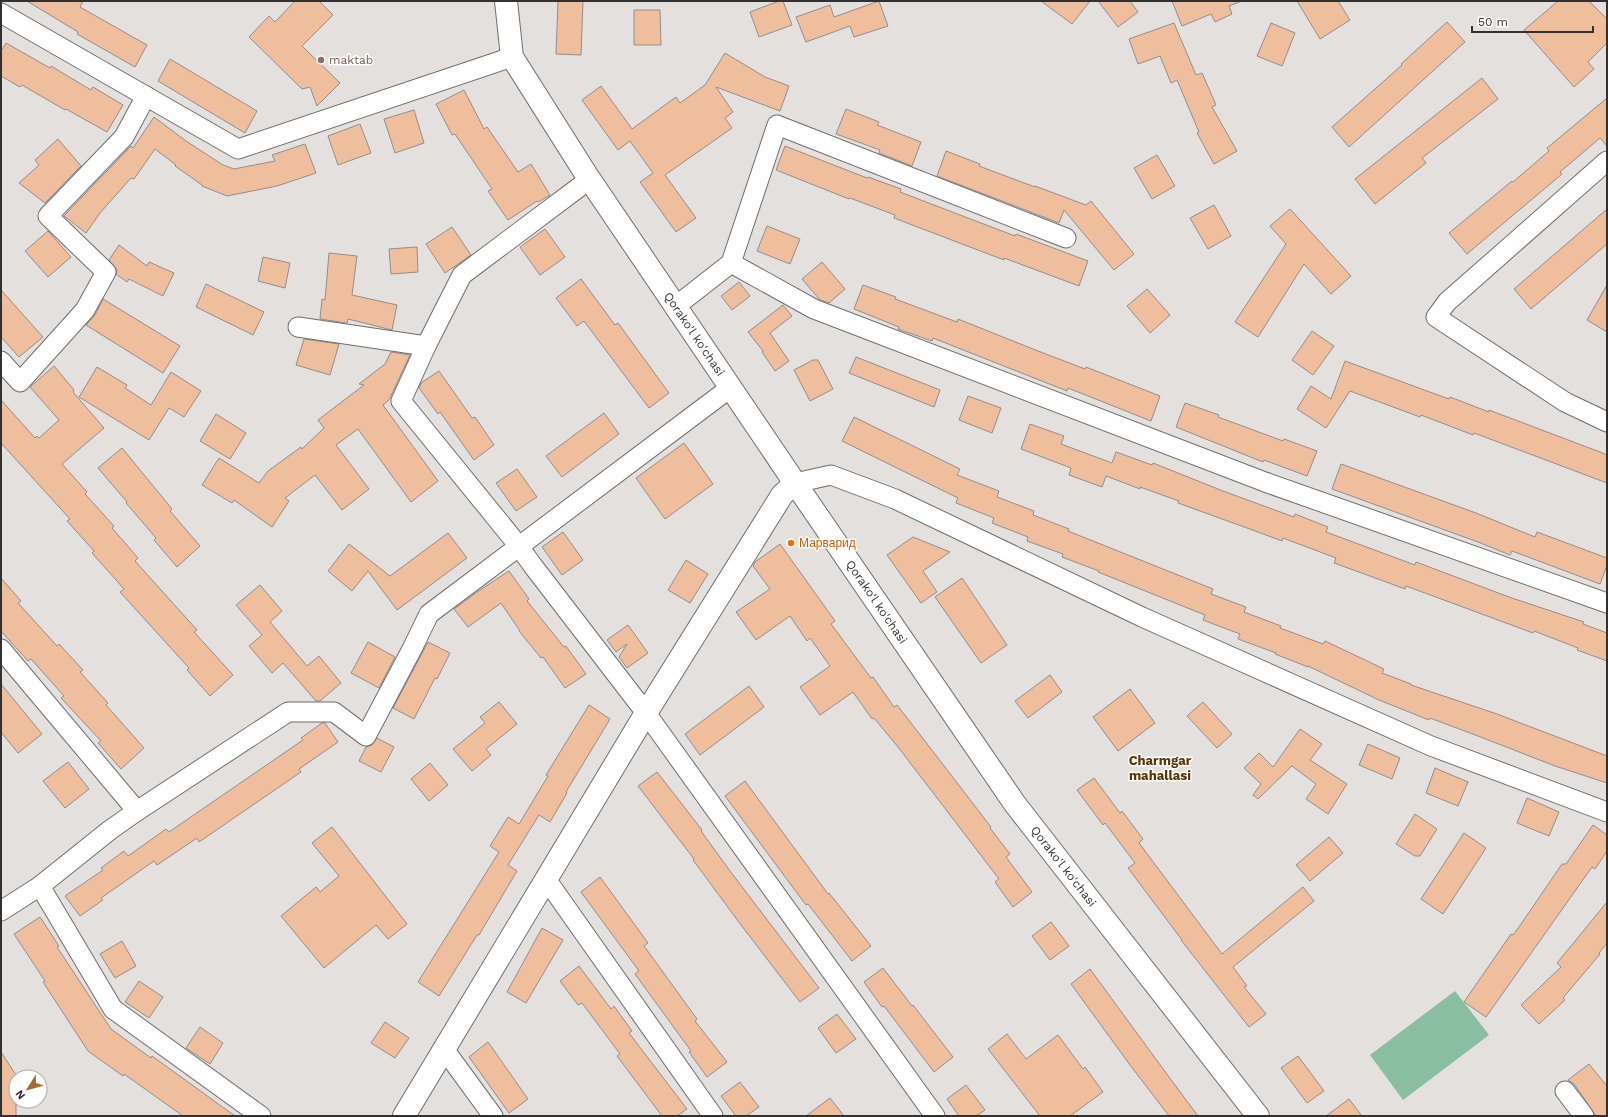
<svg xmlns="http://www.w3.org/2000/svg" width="1608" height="1117" font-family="'Work Sans',sans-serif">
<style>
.park{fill:#8abea1}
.building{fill:#efbe9d;stroke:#928e8c}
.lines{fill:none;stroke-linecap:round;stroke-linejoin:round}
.street-casing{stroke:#706d6a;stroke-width:21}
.secondary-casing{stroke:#706d6a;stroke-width:24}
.street{stroke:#fff;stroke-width:19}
.secondary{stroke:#fff;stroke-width:22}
.education-dot{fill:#8d6e63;stroke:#fff;stroke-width:1.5}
.food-dot{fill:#e8710a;stroke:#fff;stroke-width:1.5}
.labels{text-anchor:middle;stroke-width:3;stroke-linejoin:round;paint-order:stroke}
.education-label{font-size:12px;fill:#785e54;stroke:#fff;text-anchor:start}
.street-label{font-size:12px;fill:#333130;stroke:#fff}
.food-label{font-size:12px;fill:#c56008;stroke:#fff;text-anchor:start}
.neighbourhood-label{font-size:13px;font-weight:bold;fill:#5d3606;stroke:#fff}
</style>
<rect width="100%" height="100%" fill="#e4e0dd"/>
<!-- park -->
<path class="park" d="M1455,991L1489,1035L1403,1100L1370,1055Z"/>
<!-- building -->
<g class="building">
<path d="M27,1H83L80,7L147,45L135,67L77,34L78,32Z"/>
<path d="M295,1H319L333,15L302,46L340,83L317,106L310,87L302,89L249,37L269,16L275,22Z"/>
<path d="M558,1H583L581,55L556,54Z"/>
<path d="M779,1H783L792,25L759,37L750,12Z"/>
<path d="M879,1L888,26L854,37L850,26L806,42L796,17L830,5L834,17Z"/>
<path d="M1041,1H1090L1072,24Z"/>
<path d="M1098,1H1130L1138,12L1118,27Z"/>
<path d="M1172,1H1242L1229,6L1232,14L1215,22L1211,14L1182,26Z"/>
<path d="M1297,1H1338L1350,20L1320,39Z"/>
<path d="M1558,1H1589L1607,19V43L1588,62L1594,69L1574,87L1524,30Z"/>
<path d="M634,10H660L661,45H634Z"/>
<path d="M1447,22L1465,42L1349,147L1332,127L1402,65L1401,64Z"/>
<path d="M1174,23L1196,75L1202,73L1216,105L1212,107L1237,151L1214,164L1197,133L1199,132L1177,80L1171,83L1160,56L1138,64L1129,39Z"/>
<path d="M1271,23L1295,33L1282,66L1257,56Z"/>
<path d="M6,43L50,68L51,66L91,90L93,87L123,105L107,132L66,109L65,110L22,85L20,87L1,76V51Z"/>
<path d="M725,53L765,77L789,86L780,111L716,87L733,112L725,118L732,128L665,175L696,218L676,232L640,182L653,173L630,141L618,150L582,100L601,86L632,129L676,97L680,103L705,85Z"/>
<path d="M170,59L257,111L245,133L158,81Z"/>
<path d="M1482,78L1498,99L1422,158L1426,163L1375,204L1355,179Z"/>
<path d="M464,90L484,129L487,127L518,172L531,164L550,195L538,202L537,201L508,220L488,191L492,189L455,134L452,135L436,104Z"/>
<path d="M1607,98V146L1600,138L1560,172L1562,174L1467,254L1449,233L1512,181L1513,182L1549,151L1547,148Z"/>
<path d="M846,109L879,122L877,125L921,142L912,166L879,153L880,150L836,134Z"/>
<path d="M414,110L424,143L395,153L384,119Z"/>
<path d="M154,117L186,141L223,165L234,169L275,161L272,155L305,144L316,173L277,186L227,196L202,186V185L175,166L176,165L155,149L134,179L131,178L100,213L86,233L64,216L131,146L133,148Z"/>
<path d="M360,124L371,153L338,165L328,136Z"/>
<path d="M58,139L81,166L45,203L19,183L39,165L35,160Z"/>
<path d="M785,146L867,178L868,177L901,189L900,192L1015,236L1016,234L1088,261L1079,286L1004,258V260L894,218L895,215L850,198L849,199L776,170Z"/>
<path d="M946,151L980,164L979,166L1035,187V186L1086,205L1091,201L1134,254L1114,270L1064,210L1059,223L937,176Z"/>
<path d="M1157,155L1175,186L1152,199L1134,168Z"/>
<path d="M1214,205L1231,236L1208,249L1190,218Z"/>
<path d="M1290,209L1351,276L1331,294L1304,264L1258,337L1235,322L1286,244L1270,226Z"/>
<path d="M1607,209V244L1531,309L1514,289Z"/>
<path d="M767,226L800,239L790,264L757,251Z"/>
<path d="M452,227L471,255L445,273L426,244Z"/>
<path d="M545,229L565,257L540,275L520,247Z"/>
<path d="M48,231L71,257L48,277L25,251Z"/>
<path d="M119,245L147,266L149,262L174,273L163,296L129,279L127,282L116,274L117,270L109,260Z"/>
<path d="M417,247L418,272L391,274L389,249Z"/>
<path d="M329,253L357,256L352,295L397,305L392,330L348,319L347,323L320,319L322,299L325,300Z"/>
<path d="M263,257L290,263L285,288L258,281Z"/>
<path d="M822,262L845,289L829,303L820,300L802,279Z"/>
<path d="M581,279L615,325L618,323L669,393L649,408L584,321L577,326L556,298Z"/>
<path d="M739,282L750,296L732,310L721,296Z"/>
<path d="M206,284L264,312L253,335L196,307Z"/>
<path d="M863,285L896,297L895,299L957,322L958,319L1033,349L1085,369L1086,367L1160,396L1151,421L1068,388L1067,391L933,338L932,341L898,329L899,327L854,309Z"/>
<path d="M1607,285V332L1587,320Z"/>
<path d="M1147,289L1170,315L1150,333L1127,306Z"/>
<path d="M1,290L43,337L19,357L1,337Z"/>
<path d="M103,299L180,346L163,373L86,325L95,315Z"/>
<path d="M783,305L792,316L770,333L789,361L775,371L762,352L763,351L748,332Z"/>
<path d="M1312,331L1334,346L1313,375L1292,360Z"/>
<path d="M304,339L339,344L330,375L296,365Z"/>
<path d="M391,352L410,355L389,400L383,405L438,481L411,502L358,429L336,445L369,489L342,510L315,475L285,498L289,501L272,527L234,500L232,503L202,485L219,458L259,483L268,471L301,447L302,449L324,428L318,420L364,385L359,384L385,364Z"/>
<path d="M856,357L940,390L934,407L849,373Z"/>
<path d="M813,360H818L833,389L810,401L794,370Z"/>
<path d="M1345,361L1449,399L1450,397L1489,412V410L1600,452L1607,455V483L1474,433L1473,435L1421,415L1420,417L1350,391L1326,428L1297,409L1311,386L1331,399Z"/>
<path d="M54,366L74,390L73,392L104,428L62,464L87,492L85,494L114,526L112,528L138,558L135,561L197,630L194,632L233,675L210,696L187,670L189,668L120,592L124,589L92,553L94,551L67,521L70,519L1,443V400L35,438L37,436L39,438L59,420L30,387Z"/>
<path d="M97,367L127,385L125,388L151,405L171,372L201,391L184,417L169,408L149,440L79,397Z"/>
<path d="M439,371L472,418L475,417L494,445L474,460L440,412L438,414L419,388L421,383Z"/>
<path d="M968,396L1001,408L992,433L959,420Z"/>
<path d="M1185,403L1219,415L1218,417L1283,441L1284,439L1317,451L1307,476L1264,460L1263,462L1176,427Z"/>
<path d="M604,413L619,434L562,477L546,456Z"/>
<path d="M216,414L246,433L230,459L200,441Z"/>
<path d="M854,417L960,469L957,475L999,491L997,497L1034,511L1033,515L1069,529L1068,531L1213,589L1211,594L1246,607L1244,612L1281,626L1280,628L1323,644L1325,641L1384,669L1382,673L1411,684V685L1497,714L1607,756V783L1555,766L1478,736L1430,718L1429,720L1379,700L1308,666V667L1275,654L1276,653L1238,639L1240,634L1203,620L1205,615L1098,572L1099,571L1062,557L1063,554L1027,541L1028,537L992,523L994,518L956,503L958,498L842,441Z"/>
<path d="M1030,424L1064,436L1061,444L1112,463L1116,452L1152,465L1153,463L1223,491L1294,517L1295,514L1328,527L1326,532L1380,552L1415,565L1416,562L1509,597L1584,622L1583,624L1607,633V661L1577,650L1578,648L1534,631L1533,633L1406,586L1405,589L1367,575L1334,563L1336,558L1283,538L1282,541L1247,528L1178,503L1179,501L1140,487V489L1106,476L1102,487L1069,475L1071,468L1021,449Z"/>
<path d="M684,443L713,484L665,519L636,478Z"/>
<path d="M122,448L172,509L170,511L200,546L177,567L154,540L156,538L126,503L127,502L98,468Z"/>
<path d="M1341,464L1476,513L1535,537L1537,532L1607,558V565L1600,584L1512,551L1510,555L1478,542L1332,489Z"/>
<path d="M517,469L537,497L516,511L496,483Z"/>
<path d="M563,532L583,560L562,575L542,547Z"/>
<path d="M448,533L467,558L397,610L368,571L352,591L328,571L349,544L390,576Z"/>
<path d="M913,537L950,552L923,571L937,592L921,603L887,555Z"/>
<path d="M780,544L835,621L831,624L871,678L873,677L894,707L897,705L921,736L991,827L990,828L1010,854L1006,857L1032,892L1013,907L995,882L999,879L898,747L874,718L872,719L853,692L820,715L800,687L830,666L810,638L807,641L790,616L756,640L736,612L770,589L753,566L755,562Z"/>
<path d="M686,560L708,574L690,603L668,590Z"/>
<path d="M509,571L529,599L527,601L564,647L566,646L586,674L565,688L543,657L541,658L519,631H520L501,603L468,627L454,609L477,592Z"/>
<path d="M1,578L21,601L18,603L57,646L59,644L83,670L80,672L108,703L106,705L144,748L121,769L98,743L101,741L61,698L64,696L31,659L28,661L1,631Z"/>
<path d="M962,578L1007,645L981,663L935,597Z"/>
<path d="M260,585L282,611L270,622L307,666L319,656L341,683L320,701H316L283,663L272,673L249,646L262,635L236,605Z"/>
<path d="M628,625L648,653L627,668L619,657L627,644L616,652L607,640Z"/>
<path d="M368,642L395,657L379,688L351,673Z"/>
<path d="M428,642L450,653L437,679L435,678L414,719L393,708Z"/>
<path d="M1050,675L1062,692L1028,718L1015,701Z"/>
<path d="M1,684L42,734L18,753L1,732Z"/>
<path d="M749,686L764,707L700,755L685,734Z"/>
<path d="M1130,689L1155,723L1118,751L1093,717Z"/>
<path d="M499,702L517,724L486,749L491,755L472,771L453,749L485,723L480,717Z"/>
<path d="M1203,702L1232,734L1217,748L1187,716Z"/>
<path d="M589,705L610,719L566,792L567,793L550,822L539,815L508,865L517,871L479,935H477L439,996L418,982L499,852L490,846L508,817L519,824L548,776L546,775Z"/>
<path d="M322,723H325L338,742L299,769L301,772L199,842L197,838L157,865L154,861L101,898L103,900L80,916L65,896L103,870L101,868L124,851L128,856L166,829L169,832L303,740L301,738Z"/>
<path d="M1300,729L1322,744L1310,760L1347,784L1328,814L1306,799L1316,784L1292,766L1258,799L1253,795L1261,784L1244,768L1259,753L1273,767Z"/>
<path d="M377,738L394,747L381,772L359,761L366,747L372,745Z"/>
<path d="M1368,744L1400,758L1392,779L1359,765Z"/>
<path d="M68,762L89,789L65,808L43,781Z"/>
<path d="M430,763L448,785L429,801L411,779Z"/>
<path d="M1435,768L1468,782L1458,806L1426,793Z"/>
<path d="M657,772L702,830L701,831L730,871L819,988L800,1002L741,925L693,860L694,859L638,786Z"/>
<path d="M1094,778L1120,813L1122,811L1143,839L1139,843L1222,954L1303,887L1314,901L1233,967L1247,986L1244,987L1266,1014L1249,1027L1181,940H1182L1128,868L1135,863L1105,823L1103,825L1077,790Z"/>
<path d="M745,781L828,894L829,893L871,946L852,961L808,904L806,905L725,796Z"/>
<path d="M1527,798L1559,812L1549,836L1517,823Z"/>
<path d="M1415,814L1437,829L1420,856H1415L1396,844Z"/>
<path d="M1593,825L1607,835V851L1595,869L1592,867L1486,1017L1464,1002L1511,934L1513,935L1519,927L1562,864H1566Z"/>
<path d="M332,827L407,924L388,939L376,925L324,968L281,916L316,887L320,892L339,876L312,843Z"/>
<path d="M1464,833L1486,848L1443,914L1421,899Z"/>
<path d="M1329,837L1343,853L1310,881L1296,865Z"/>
<path d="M600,877L648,943L644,946L697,1019L695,1021L727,1062L707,1077L689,1052L691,1051L635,974L639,971L581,892Z"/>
<path d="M1607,902V943L1599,953L1600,954L1563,998L1565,1000L1539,1024L1521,1005L1561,967L1557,963Z"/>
<path d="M40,917L59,946L57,947L111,1029L151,1058L152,1056L235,1116H183L124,1074L123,1076L88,1051L43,982L45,981L14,934Z"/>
<path d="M1051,922L1069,946L1050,960L1032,936Z"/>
<path d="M542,928L563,940L526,1003L507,992Z"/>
<path d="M122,941L136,966L115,978L100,954Z"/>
<path d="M579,966L611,1009L614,1006L632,1031L629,1033L687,1109L677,1116H662L617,1056L620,1054L582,1003L578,1005L560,981Z"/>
<path d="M883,968L912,1006L913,1005L953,1057L934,1072L884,1006L882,1007L864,982Z"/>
<path d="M1090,969L1169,1077L1198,1116H1169L1130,1065L1071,984Z"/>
<path d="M139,981L163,997L149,1018L125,1002Z"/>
<path d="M837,1014L856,1039L836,1053L818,1028Z"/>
<path d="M385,1022L409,1038L395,1058L371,1043Z"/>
<path d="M200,1027L223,1043L210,1064L186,1048Z"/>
<path d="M1007,1034L1026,1059L1058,1035L1083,1069L1085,1067L1103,1092L1070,1116H1040L988,1049Z"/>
<path d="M488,1042L528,1099L509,1113L469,1057Z"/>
<path d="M1,1052L16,1075V1116H1Z"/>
<path d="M1298,1056L1324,1091L1307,1103L1281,1068Z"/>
<path d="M1589,1064L1607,1086V1116H1596L1574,1084L1568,1080Z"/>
<path d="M740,1082L759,1107L746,1116H736L721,1096Z"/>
<path d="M966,1085L985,1110L976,1116H959L947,1099Z"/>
<path d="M830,1098L844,1116H806Z"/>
<path d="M1349,1099L1362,1116H1326Z"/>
</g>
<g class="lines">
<!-- street casing -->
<g class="street-casing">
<g id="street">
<path d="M1,13L238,149L512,57"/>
<path d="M1607,161L1447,302L1436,317L1565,402L1607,422"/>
<path d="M590,179L462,275L426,346L401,401L518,545L533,566L646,713L935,1116"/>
<path d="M731,263L777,125L1066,238"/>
<path d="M676,306L731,263L814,309L1265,482L1607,603"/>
<path d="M298,327L426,346"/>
<path d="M1,361L20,382L85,310L106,272L48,216L124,137L146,96"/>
<path d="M795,483L831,475L895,499L1142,617L1431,746L1607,812"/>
<path d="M1,649L137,811"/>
<path d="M546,879L713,1116"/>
<path d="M40,886L113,1009L261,1116"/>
<path d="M1,911L40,886L110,830L137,811L288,712H334L366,736L412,649L429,614L730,388"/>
<path d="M444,1049L493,1116"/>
<path d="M1565,1091L1584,1116"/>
</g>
</g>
<!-- secondary casing -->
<g class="secondary-casing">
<g id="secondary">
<path id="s1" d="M506,1L512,57L586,174L795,483L1015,804L1258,1116"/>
<path d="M404,1116L646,713L782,495L795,483"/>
</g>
</g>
<!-- street -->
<use href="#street" class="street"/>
<!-- secondary -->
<use href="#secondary" class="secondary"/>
</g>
<!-- markers -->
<circle class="education-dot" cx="321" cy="60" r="4"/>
<circle class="food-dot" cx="791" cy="543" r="4"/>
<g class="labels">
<!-- education labels -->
<g class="education-label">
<text x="329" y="64">maktab</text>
</g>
<!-- street labels -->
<g class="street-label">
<text dy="4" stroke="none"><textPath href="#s1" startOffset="388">Qorako'l ko'chasi</textPath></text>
<text dy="4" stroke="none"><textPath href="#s1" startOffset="712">Qorako'l ko'chasi</textPath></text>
<text dy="4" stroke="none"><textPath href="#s1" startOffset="1036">Qorako'l ko'chasi</textPath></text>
</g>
<!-- food labels -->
<g class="food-label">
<text x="799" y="547">Марварид</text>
</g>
<!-- neighbourhood labels -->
<g class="neighbourhood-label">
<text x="1160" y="765">Charmgar<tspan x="1160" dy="15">mahallasi</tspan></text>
</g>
</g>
<!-- border -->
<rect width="1608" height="1117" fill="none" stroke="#333130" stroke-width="4"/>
<!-- north arrow -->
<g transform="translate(28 1089) rotate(233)"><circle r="19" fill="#ffffff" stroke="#adadac"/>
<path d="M0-3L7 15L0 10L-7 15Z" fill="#a76c2d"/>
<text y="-6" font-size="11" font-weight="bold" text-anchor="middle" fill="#333130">N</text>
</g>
<!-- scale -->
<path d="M1472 26v6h121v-6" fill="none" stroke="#333130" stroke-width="2"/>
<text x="1478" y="26" font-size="12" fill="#333130" stroke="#ffffff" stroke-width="3" paint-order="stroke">50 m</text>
</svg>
